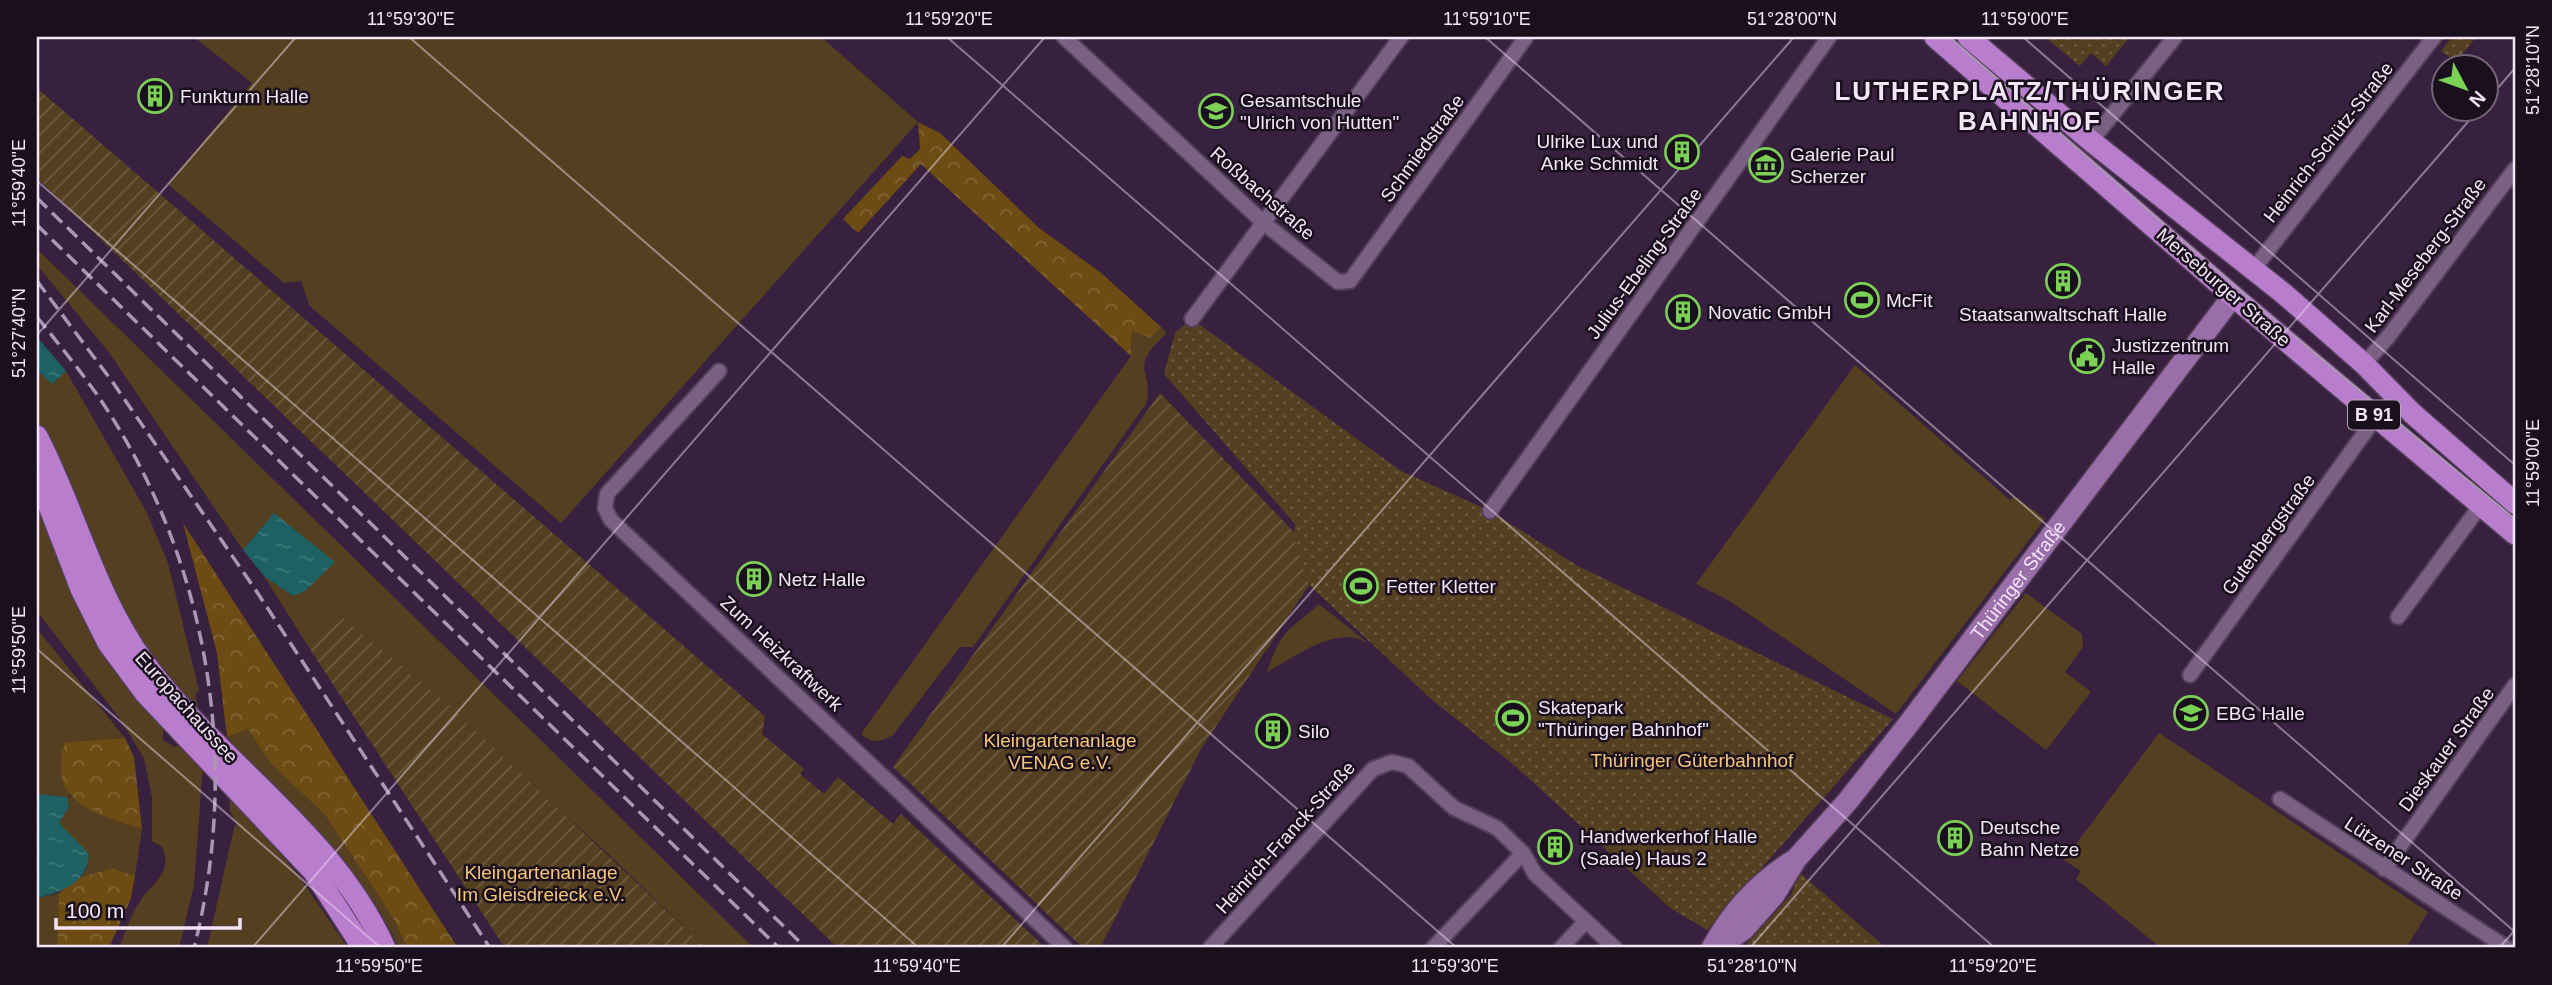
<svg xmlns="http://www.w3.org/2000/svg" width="2552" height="985" font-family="Arial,sans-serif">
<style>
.grass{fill:#544020}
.forest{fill:url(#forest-crowns)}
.park{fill:url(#park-dots)}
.garden{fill:url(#garden-furrows)}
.water{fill:url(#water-ripples)}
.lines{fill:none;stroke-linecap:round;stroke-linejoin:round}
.street-casing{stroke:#523e59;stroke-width:18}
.secondary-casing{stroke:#523e59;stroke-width:24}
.primary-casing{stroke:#523e59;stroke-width:24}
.street{stroke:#7a6083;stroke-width:14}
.secondary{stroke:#9a6ea8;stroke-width:21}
.primary{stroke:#b97dcd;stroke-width:21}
.tram{stroke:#aa98b0;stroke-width:2}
.rail{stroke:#aa98b0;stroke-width:3.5;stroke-dasharray:14 7;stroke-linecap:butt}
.ticks{fill:none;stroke:#f4e5f9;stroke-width:2;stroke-opacity:0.45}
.labels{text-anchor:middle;stroke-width:5;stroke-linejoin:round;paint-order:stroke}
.shield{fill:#1a101d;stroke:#b3a5b7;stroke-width:2}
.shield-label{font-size:18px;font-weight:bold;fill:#f4e5f9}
.poi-label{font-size:19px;fill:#f4e5f9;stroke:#1a101d;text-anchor:start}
.street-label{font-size:19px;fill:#f4e5f9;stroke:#1a101d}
.park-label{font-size:19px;fill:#f8c677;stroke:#1a101d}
.district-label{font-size:26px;font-weight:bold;letter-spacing:2px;fill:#f4e5f9;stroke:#1a101d}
.neatline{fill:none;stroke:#f4e5f9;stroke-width:2.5}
.ticks-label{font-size:18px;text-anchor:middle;fill:#f4e5f9}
</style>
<defs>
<pattern id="forest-crowns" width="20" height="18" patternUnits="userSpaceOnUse" patternTransform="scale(1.75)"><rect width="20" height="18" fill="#6c4c13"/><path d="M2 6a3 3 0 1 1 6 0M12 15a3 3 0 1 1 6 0" fill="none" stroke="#826636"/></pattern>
<pattern id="park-dots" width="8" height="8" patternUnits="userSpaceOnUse" patternTransform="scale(1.75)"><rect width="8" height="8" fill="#544020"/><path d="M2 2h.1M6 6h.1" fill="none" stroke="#6d5b41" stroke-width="1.8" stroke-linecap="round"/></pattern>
<pattern id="garden-furrows" width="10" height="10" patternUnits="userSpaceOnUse" patternTransform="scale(1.75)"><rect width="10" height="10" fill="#544020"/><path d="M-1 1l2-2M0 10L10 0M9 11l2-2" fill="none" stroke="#6d5b41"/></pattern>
<pattern id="water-ripples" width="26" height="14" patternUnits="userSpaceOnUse" patternTransform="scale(1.75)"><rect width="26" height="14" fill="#1d6163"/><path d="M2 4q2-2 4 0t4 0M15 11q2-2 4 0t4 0" fill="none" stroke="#3e787a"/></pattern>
</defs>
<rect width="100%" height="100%" fill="#38213f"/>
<!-- grass -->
<g class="grass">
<path d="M194,37H821L918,122L561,523L309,305L301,281L284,283L168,184L252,83Z"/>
<path d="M37,249L754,948H706L605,851L452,712L447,704L337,613L306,643L264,576L293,596L305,591L334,562L274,513L243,550L108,351L37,265Z"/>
<path d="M1161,327L1167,333C1126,370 1155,369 1146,404L973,647H960L893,735C880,742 873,744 861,734L1131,356L1132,329L1150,338Z"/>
<path d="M1855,365L2010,500L2014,496L2045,519L1896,714L1728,600L1696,584Z"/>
<path d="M37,370L52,384L66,371L147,513L168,563L199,691L195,694L200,717L135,640L37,425Z"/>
<path d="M37,498L163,726V740L174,747L181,744L203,765L194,885L179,948H119C125,934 130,916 139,903C151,883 174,874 162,847L152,841V797L144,758L120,719L37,611Z"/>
<path d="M2026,593L2082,634L2083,647L2065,672L2091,692L2046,750L1957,681Z"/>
<path d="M1319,604L1369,644C1337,623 1296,657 1267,672C1283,626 1286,634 1319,604Z"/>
<path d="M37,629L125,738L66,742L69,796L111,818L142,829L135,876L113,868L81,877L88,866L58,823L69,807L67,797L37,794Z"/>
<path d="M248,729L271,764L325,815L393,918L407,948H399C361,863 287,805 227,737Z"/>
<path d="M2159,733L2428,912L2406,948H2161L2076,879L2081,871L2064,860Z"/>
<path d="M229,793L298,875L348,948H207L235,824L239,828L230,811Z"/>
<path d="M59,893L57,948H37V898Z"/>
</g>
<!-- forest -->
<g class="forest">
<path d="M918,122L940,133L1039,228L1100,272L1161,327L1150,338L1132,330L1131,356L921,164L858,233L843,219L902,156L910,159L920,149Z"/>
<path d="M183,523L458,948H407L393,918L325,815L271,764L248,729L227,737L217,653Z"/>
<path d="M125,738L134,757L142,829C110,818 60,807 61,768C61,758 61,751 66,742Z"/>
<path d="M113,868L135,876L131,898L109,948H57L59,893L81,877Z"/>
</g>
<!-- park -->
<g class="park">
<path d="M2045,37H2130L2106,66L2091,53L2080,66Z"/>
<path d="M2452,37H2476L2456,62L2441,51Z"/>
<path d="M1192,319L1401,471L1490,511L1578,566L1893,719L1707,930L1669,907L1513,764L1431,699L1309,585L1294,540L1295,524L1164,374L1175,333Z"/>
<path d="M1800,873L1886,948H1743L1791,895Z"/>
</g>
<!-- garden -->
<g class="garden">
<path d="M37,88L765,716L762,734L804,769L800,774L824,794L838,777L893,824L901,814L1046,948H838L37,178Z"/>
<path d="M1160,393L1294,532V540L1309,585L1201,749L1100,948H1083L893,767Z"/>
<path d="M336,612L444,701L706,948H505L306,643Z"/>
</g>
<!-- water -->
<g class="water">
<path d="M37,337L66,371L52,384L37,370Z"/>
<path d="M274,513L335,562L305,591L293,596L264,576L243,550Z"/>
<path d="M37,794L67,797L69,807L59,823L89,854C88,883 61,892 37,898Z"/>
</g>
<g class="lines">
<!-- street casing -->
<g class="street-casing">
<g id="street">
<path d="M1064,37L1265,224L1338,282L1350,281L1526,37"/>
<path d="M2091,141L2175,37"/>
<path d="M2252,271L2434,37"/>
<path d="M1192,319L1401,37"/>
<path d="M2364,364L2388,337L2515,169"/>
<path d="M719,371L607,494L605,508L611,520L1065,948"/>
<path d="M1490,511L1829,37"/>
<path d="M2398,617L2481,505"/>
<path d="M2190,675L2376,417"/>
<path d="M2280,799L2507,948"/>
<path d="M2384,869L2515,685"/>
<path d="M1210,948L1373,769L1392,762L1408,766L1454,808L1497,828L1523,853L1535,874L1615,948"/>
<path d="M1433,948L1523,853"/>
<path d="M1561,948L1586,921"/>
</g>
</g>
<!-- secondary casing -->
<g class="secondary-casing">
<g id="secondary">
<path d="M1712,948C1732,912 1756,885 1791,862"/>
<path id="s1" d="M1716,948L1744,929L1774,895L1796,859L1847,802L1907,726L2233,296"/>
</g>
</g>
<!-- primary casing -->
<g class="primary-casing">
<g id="primary">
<path d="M1935,37L2233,296L2515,534"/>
<path d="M1968,37L2091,141L2283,293L2364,364L2412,413L2515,503"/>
<path d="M37,436C75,509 94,593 143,661C217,762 332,831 385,948"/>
<path d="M37,475L81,589L108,643L145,693L314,872L363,948"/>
</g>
</g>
<!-- street -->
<use href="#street" class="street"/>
<!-- secondary -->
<use href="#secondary" class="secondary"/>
<!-- primary -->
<use href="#primary" class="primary"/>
<!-- tram -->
<path class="tram" d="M1949,37L2266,313L2515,519"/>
<!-- rail -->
<g class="rail">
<path d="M37,198L806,948"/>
<path d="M37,225L779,948"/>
<path d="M37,281L114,384L255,589L490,948"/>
<path d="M37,317C58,343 79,369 98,396C208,557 242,761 194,948"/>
</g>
</g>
<!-- ticks -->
<path class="ticks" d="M409,37L1457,948M947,37L1995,948M1485,37L2515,932M2023,37L2515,465M2486,102L2515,68M37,181L919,948M37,335L296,37M37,649L381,948M252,948L1045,37M1001,948L1794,37M1750,948L2480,108M2499,948L2515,930"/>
<!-- icons -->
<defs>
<g id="building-ring" transform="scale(1.75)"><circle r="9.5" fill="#1a101d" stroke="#7bd156" stroke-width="1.5"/><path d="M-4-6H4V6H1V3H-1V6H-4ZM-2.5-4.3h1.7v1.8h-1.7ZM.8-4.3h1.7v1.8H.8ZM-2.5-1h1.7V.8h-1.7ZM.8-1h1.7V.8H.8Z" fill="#7bd156"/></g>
<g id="school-ring" transform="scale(1.75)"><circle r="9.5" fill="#1a101d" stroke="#7bd156" stroke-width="1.5"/><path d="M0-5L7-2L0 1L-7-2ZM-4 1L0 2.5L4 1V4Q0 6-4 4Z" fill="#7bd156"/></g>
<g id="museum-ring" transform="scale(1.75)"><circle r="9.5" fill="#1a101d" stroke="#7bd156" stroke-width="1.5"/><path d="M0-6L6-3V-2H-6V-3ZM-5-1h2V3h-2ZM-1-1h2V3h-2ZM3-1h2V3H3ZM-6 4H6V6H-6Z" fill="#7bd156"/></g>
<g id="stadium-ring" transform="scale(1.75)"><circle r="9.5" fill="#1a101d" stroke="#7bd156" stroke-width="1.5"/><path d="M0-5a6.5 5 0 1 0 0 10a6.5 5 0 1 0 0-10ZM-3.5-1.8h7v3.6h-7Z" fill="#7bd156"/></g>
<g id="civic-ring" transform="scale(1.75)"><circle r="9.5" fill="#1a101d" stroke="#7bd156" stroke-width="1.5"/><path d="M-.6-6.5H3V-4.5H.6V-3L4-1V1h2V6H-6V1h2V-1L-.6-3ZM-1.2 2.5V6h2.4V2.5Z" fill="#7bd156"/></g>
</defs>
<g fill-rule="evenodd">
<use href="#building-ring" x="155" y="96"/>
<use href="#school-ring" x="1216" y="111"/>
<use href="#building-ring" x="1682" y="152"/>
<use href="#museum-ring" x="1766" y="165"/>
<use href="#building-ring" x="2063" y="281"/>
<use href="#stadium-ring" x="1862" y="300"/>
<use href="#building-ring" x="1683" y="312"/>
<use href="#civic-ring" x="2087" y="356"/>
<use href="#building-ring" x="754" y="579"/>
<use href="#stadium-ring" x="1361" y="586"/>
<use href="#school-ring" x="2191" y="713"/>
<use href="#stadium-ring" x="1513" y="718"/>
<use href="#building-ring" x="1273" y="731"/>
<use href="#building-ring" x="1955" y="838"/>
<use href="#building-ring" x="1555" y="847"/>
</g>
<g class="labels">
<!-- shield labels -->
<rect class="shield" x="2348" y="400.5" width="52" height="29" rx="5"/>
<g class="shield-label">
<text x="2374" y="421">B 91</text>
</g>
<!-- poi labels -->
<g class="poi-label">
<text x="180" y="103">Funkturm Halle</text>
<text x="1240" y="107">Gesamtschule<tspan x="1240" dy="22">"Ulrich von Hutten"</tspan></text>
<text x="1658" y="148" text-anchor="end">Ulrike Lux und<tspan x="1658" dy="22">Anke Schmidt</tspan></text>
<text x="1790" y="161">Galerie Paul<tspan x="1790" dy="22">Scherzer</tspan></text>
<text x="1886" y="307">McFit</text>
<text x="1708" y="319">Novatic GmbH</text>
<text x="2063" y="321" text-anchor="middle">Staatsanwaltschaft Halle</text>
<text x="2112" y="352">Justizzentrum<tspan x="2112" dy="22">Halle</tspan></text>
<text x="778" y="586">Netz Halle</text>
<text x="1386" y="593">Fetter Kletter</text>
<text x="1538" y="714">Skatepark<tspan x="1538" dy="22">"Thüringer Bahnhof"</tspan></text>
<text x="2216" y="720">EBG Halle</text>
<text x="1298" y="738">Silo</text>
<text x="1980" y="834">Deutsche<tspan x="1980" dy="22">Bahn Netze</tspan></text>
<text x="1580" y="843">Handwerkerhof Halle<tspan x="1580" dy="22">(Saale) Haus 2</tspan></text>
</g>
<!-- street labels -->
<g class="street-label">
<text transform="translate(2328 142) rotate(-52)" y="7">Heinrich-Schütz-Straße</text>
<text transform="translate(1422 148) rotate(-54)" y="7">Schmiedstraße</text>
<text transform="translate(1263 193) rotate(41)" y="7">Roßbachstraße</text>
<text transform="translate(2425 255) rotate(-53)" y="7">Karl-Meseberg-Straße</text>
<text transform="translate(1644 263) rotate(-54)" y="7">Julius-Ebeling-Straße</text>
<text transform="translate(2224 287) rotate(41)" y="7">Merseburger Straße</text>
<text transform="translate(2268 534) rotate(-54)" y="7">Gutenbergstraße</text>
<text dy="7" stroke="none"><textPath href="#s1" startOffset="478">Thüringer Straße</textPath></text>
<text transform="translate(782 653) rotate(43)" y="7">Zum Heizkraftwerk</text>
<text transform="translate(187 707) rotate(48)" y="7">Europachaussee</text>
<text transform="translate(2446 749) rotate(-54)" y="7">Dieskauer Straße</text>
<text transform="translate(1285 837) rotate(-48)" y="7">Heinrich-Franck-Straße</text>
<text transform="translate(2404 858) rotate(33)" y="7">Lützener Straße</text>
</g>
<!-- park labels -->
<g class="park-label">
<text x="1060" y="747">Kleingartenanlage<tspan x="1060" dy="22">VENAG e.V.</tspan></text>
<text x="1692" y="767">Thüringer Güterbahnhof</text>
<text x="541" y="879">Kleingartenanlage<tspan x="541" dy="22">Im Gleisdreieck e.V.</tspan></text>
</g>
<!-- district labels -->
<g class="district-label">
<text x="2030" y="100">LUTHERPLATZ/THÜRINGER<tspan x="2030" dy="30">BAHNHOF</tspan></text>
</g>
</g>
<!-- border -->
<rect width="2552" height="985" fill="none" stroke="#1a101d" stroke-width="77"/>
<!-- north arrow -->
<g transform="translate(2465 88) rotate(131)"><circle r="33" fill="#1a101d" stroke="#716575" stroke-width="2"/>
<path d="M0-5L12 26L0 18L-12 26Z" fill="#7bd156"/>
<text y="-10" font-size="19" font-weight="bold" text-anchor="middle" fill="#f4e5f9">N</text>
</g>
<!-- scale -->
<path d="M56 918v10h184v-10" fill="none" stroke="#f4e5f9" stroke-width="3.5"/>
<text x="66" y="918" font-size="21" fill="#f4e5f9" stroke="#1a101d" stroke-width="5" paint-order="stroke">100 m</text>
<rect x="38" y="38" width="2476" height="908" class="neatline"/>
<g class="ticks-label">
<text x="411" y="25">11°59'30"E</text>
<text x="949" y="25">11°59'20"E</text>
<text x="1487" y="25">11°59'10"E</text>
<text x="1792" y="25">51°28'00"N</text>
<text x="2025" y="25">11°59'00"E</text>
<text transform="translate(2533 70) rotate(-90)" y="6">51°28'10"N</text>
<text transform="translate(19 183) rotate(-90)" y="6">11°59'40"E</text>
<text transform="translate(19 333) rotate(-90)" y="6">51°27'40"N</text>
<text transform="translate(2533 463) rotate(-90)" y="6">11°59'00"E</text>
<text transform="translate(19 650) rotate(-90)" y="6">11°59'50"E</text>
<text x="379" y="972">11°59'50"E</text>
<text x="917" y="972">11°59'40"E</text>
<text x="1455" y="972">11°59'30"E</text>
<text x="1752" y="972">51°28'10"N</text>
<text x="1993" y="972">11°59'20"E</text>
</g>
</svg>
